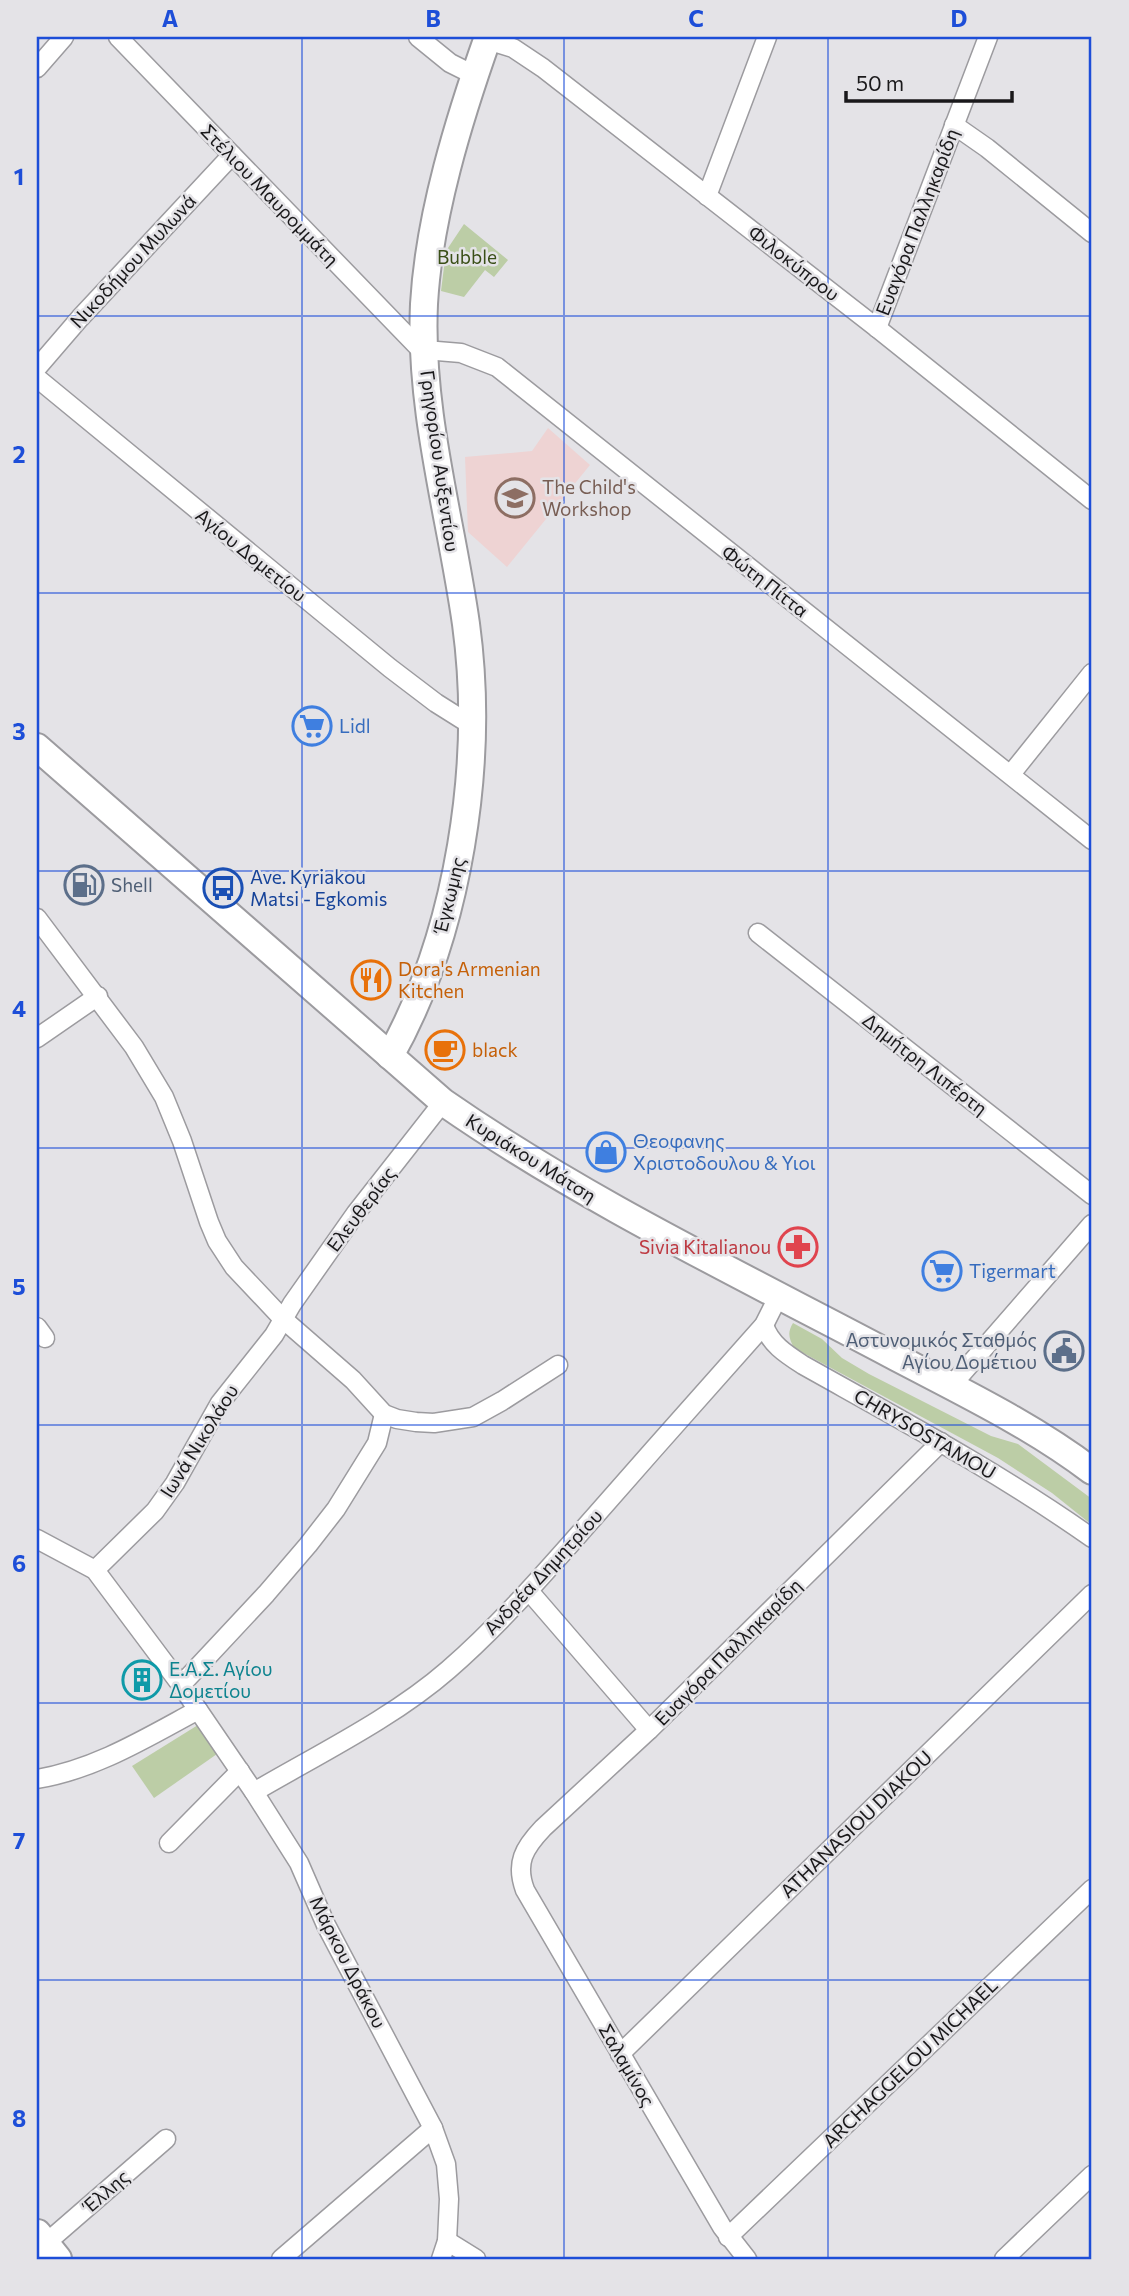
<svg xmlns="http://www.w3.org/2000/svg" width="1129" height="2296" font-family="Commissioner,sans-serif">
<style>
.education{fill:#eed3d3}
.green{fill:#bccda6}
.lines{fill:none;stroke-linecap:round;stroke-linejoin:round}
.street-casing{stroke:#9c9b9f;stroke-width:21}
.secondary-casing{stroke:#9c9b9f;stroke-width:30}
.primary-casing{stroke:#9c9b9f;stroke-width:32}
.street{stroke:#fff;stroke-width:18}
.secondary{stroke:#fff;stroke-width:26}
.primary{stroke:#fff;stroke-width:28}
.grid{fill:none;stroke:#1d4ed8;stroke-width:2;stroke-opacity:0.55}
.labels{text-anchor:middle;stroke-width:5;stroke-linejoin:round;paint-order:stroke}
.street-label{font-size:19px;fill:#1a191b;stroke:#e4e3e7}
.park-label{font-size:19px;fill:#3a4f17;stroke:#e4e3e7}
.education-label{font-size:19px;fill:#785e54;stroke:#e4e3e7;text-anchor:start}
.shop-label{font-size:19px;fill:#366cbe;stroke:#e4e3e7;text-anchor:start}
.transit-label{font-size:19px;fill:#164399;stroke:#e4e3e7;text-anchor:start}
.service-label{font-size:19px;fill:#4e5e75;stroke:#e4e3e7;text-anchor:start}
.food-label{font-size:19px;fill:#c56008;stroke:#e4e3e7;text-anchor:start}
.health-label{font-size:19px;fill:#be3a42;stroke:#e4e3e7;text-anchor:end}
.culture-label{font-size:19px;fill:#0d838f;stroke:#e4e3e7;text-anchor:start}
.neatline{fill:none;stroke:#1d4ed8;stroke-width:2.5}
.grid-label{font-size:23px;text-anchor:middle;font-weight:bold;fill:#1d4ed8}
</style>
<rect width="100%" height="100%" fill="#e4e3e7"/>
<!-- education -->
<path class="education" d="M548,428L590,465L507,567L468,532L465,457L532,451Z"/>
<!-- green -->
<g class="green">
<path d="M464,224L508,260L494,277L485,270L464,297L441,291L446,251Z"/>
<path d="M793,1323L822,1339L842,1358L869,1374L991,1436L1018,1444L1092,1499V1525L1052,1493L998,1458L794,1348C789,1338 787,1333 793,1323Z"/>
<path d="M198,1725L217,1754L154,1798L132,1766Z"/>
</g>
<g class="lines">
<!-- street casing -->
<g class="street-casing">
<g id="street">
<path d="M118,37L418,347L425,350L461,353L497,367L1092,840"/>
<path d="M418,37L450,63L474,75"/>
<path d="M487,40L513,48L543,68L877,328L1092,500"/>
<path d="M37,68L64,37"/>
<path d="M954,125L987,148L1092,233"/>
<path d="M707,196L767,37"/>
<path d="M877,328L988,37"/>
<path d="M37,368L80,318L232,155"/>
<path d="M37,378L390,668L436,703L471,725"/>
<path d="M1011,774L1092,673"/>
<path d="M37,918L134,1047L164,1097L182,1141L209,1222L217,1241L234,1267L283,1319L353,1380L384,1414L397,1419L416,1422L434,1423L473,1417L502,1401L558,1365"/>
<path d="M758,933L1092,1195"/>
<path d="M37,1038L98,996"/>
<path d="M764,1325C770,1344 786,1354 803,1365C901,1420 1000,1473 1092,1538"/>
<path d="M37,1327L45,1338"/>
<path d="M951,1386L1092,1224"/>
<path d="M37,1539L95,1570L181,1685L254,1792L299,1863L326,1925L433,2128L446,2164L449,2199L447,2241L441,2259"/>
<path d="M95,1570L155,1511L175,1483L220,1403L274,1335L292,1304L356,1213L443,1102"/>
<path d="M529,1591L649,1730"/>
<path d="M181,1685L266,1594L308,1545L336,1509L377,1443L384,1414"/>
<path d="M37,1779C96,1769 146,1738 198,1710"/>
<path d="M254,1792C317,1755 393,1718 448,1670C501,1624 548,1569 595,1516C651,1452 707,1389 764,1325L779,1295"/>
<path d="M169,1843L240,1771"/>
<path d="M620,2054L1092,1594"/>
<path d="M728,2237L1092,1889"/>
<path d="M447,2241L476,2259"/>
<path d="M45,2244L166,2139"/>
<path d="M281,2259L433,2128"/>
<path d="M747,2259L722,2227L525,1890C515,1863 524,1848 543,1828L649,1730L941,1442"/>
<path d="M1004,2259L1092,2175"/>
</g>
</g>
<!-- secondary casing -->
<g class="secondary-casing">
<g id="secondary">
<path d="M37,747L443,1102C584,1200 739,1274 890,1354C958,1390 1030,1424 1092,1471"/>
<path d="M390,1056C459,933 485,763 466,624C451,518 419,412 424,304C429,216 459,119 488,37"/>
</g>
</g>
<!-- primary casing -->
<g class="primary-casing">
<path id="primary" d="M37,2234L57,2259"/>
</g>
<!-- street -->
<use href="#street" class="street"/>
<!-- secondary -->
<use href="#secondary" class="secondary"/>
<!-- primary -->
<use href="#primary" class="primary"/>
</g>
<!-- grid -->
<path class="grid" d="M302,37V2259M564,37V2259M828,37V2259M37,316H1092M37,593H1092M37,871H1092M37,1148H1092M37,1425H1092M37,1703H1092M37,1980H1092"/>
<!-- icons -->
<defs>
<g id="school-ring" transform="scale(2.0125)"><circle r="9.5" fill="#e4e3e7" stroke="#8d6e63" stroke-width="1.5"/><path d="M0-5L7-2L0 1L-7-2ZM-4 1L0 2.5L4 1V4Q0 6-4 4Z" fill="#8d6e63"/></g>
<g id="supermarket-ring" transform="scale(2.0125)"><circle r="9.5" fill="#e4e3e7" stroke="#3f7fe0" stroke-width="1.5"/><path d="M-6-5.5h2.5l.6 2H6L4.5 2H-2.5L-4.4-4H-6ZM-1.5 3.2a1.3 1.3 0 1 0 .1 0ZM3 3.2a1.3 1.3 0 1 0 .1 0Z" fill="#3f7fe0"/></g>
<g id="fuel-ring" transform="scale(2.0125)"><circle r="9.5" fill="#e4e3e7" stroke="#5c6f8a" stroke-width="1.5"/><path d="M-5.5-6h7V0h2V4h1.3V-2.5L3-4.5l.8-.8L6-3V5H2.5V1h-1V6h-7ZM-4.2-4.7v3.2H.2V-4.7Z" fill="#5c6f8a"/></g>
<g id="bus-ring" transform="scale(2.0125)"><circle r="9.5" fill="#e4e3e7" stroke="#1a4fb4" stroke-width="1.5"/><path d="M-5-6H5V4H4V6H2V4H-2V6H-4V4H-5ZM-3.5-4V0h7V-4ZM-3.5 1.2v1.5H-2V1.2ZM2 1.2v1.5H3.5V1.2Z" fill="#1a4fb4"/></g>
<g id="restaurant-ring" transform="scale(2.0125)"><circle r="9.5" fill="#e4e3e7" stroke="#e8710a" stroke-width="1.5"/><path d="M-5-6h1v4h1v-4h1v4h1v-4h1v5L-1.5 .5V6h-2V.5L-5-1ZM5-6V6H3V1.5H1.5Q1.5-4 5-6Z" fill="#e8710a"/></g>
<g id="cafe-ring" transform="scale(2.0125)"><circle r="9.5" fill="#e4e3e7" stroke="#e8710a" stroke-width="1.5"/><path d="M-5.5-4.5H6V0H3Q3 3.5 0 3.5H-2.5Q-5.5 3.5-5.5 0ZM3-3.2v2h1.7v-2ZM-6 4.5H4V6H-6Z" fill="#e8710a"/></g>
<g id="shop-ring" transform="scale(2.0125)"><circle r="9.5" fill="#e4e3e7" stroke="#3f7fe0" stroke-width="1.5"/><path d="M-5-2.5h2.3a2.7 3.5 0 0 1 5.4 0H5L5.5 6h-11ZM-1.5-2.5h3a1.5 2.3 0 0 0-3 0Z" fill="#3f7fe0"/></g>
<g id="pharmacy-ring" transform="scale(2.0125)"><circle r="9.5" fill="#e4e3e7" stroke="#e0444e" stroke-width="1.5"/><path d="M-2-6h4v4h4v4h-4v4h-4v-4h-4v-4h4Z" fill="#e0444e"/></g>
<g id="civic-ring" transform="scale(2.0125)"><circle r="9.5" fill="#e4e3e7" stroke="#5c6f8a" stroke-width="1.5"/><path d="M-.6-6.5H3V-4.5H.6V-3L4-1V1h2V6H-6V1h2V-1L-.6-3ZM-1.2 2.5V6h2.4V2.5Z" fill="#5c6f8a"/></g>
<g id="building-ring" transform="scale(2.0125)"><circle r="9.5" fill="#e4e3e7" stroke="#0f9aa8" stroke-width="1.5"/><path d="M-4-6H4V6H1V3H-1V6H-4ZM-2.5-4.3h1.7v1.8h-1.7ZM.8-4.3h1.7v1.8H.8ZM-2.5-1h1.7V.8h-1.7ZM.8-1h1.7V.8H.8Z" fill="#0f9aa8"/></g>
</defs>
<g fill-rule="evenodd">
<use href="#school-ring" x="515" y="498"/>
<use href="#supermarket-ring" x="312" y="726"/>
<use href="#fuel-ring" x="84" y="885"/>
<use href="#bus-ring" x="223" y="888"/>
<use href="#restaurant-ring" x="371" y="980"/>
<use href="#cafe-ring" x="445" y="1050"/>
<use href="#shop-ring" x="606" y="1152"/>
<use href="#pharmacy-ring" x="798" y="1247"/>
<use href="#supermarket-ring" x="942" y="1271"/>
<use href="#civic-ring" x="1064" y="1351"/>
<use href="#building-ring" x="142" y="1680"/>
</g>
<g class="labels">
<!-- street labels -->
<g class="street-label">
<text transform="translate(270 195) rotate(46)" y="7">Στέλιου Μαυρομμάτη</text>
<text transform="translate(917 222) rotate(-69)" y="7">Ευαγόρα Παλληκαρίδη</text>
<text transform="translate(133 261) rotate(-47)" y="7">Νικοδήμου Μυλωνά</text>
<text transform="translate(794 263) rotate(38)" y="7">Φιλοκύπρου</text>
<text transform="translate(440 461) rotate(82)" y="7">Γρηγορίου Αυξεντίου</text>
<text transform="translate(251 555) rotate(39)" y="7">Αγίου Δομετίου</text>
<text transform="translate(765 581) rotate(38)" y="7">Φώτη Πίττα</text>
<text transform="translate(449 895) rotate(-76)" y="7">Έγκωμης</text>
<text transform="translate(925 1064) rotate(38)" y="7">Δημήτρη Λιπέρτη</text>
<text transform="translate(531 1158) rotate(32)" y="7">Κυριάκου Μάτση</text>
<text transform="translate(361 1209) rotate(-53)" y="7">Ελευθερίας</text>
<text transform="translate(925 1434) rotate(30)" y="7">CHRYSOSTAMOU</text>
<text transform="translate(199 1441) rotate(-58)" y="7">Ιωνά Νικολάου</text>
<text transform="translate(543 1572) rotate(-47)" y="7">Ανδρέα Δημητρίου</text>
<text transform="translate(728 1652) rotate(-45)" y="7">Ευαγόρα Παλληκαρίδη</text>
<text transform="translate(856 1824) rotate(-44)" y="7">ATHANASIOU DIAKOU</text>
<text transform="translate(348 1962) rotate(63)" y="7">Μάρκου Δράκου</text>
<text transform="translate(910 2063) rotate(-44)" y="7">ARCHAGGELOU MICHAEL</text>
<text transform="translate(627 2065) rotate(60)" y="7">Σαλαμίνος</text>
<text transform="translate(106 2191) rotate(-41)" y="7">Έλλης</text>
</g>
<!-- park labels -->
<g class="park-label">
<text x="467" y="264">Bubble</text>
</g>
<!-- education labels -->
<g class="education-label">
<text x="542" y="494">The Child's<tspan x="542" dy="22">Workshop</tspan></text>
</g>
<!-- shop labels -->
<g class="shop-label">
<text x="339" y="733">Lidl</text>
<text x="633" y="1148">Θεοφανης<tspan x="633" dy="22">Χριστοδουλου &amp; Υιοι</tspan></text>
<text x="969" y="1278">Tigermart</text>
</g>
<!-- transit labels -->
<g class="transit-label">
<text x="250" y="884">Ave. Kyriakou<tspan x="250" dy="22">Matsi - Egkomis</tspan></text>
</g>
<!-- service labels -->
<g class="service-label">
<text x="111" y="892">Shell</text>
<text x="1037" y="1347" text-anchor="end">Αστυνομικός Σταθμός<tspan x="1037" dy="22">Αγίου Δομέτιου</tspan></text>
</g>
<!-- food labels -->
<g class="food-label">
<text x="398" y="976">Dora's Armenian<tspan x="398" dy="22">Kitchen</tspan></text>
<text x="472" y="1057">black</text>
</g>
<!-- health labels -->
<g class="health-label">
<text x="771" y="1254">Sivia Kitalianou</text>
</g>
<!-- culture labels -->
<g class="culture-label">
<text x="169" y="1676">Ε.Α.Σ. Αγίου<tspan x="169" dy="22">Δομετίου</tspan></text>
</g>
</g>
<!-- border -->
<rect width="1129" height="2296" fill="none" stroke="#e4e3e7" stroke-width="77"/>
<!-- scale -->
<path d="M846 91v10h166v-10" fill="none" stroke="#1a191b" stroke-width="3.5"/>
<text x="856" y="91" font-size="21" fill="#1a191b" stroke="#e4e3e7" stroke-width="5" paint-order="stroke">50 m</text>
<rect x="38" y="38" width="1052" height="2220" class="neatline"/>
<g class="grid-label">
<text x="170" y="27">A</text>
<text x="433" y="27">B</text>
<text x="696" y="27">C</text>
<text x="959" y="27">D</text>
<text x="19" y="185">1</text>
<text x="19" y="463">2</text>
<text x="19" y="740">3</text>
<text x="19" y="1017">4</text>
<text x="19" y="1295">5</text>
<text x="19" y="1572">6</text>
<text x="19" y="1849">7</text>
<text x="19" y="2127">8</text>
</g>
</svg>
